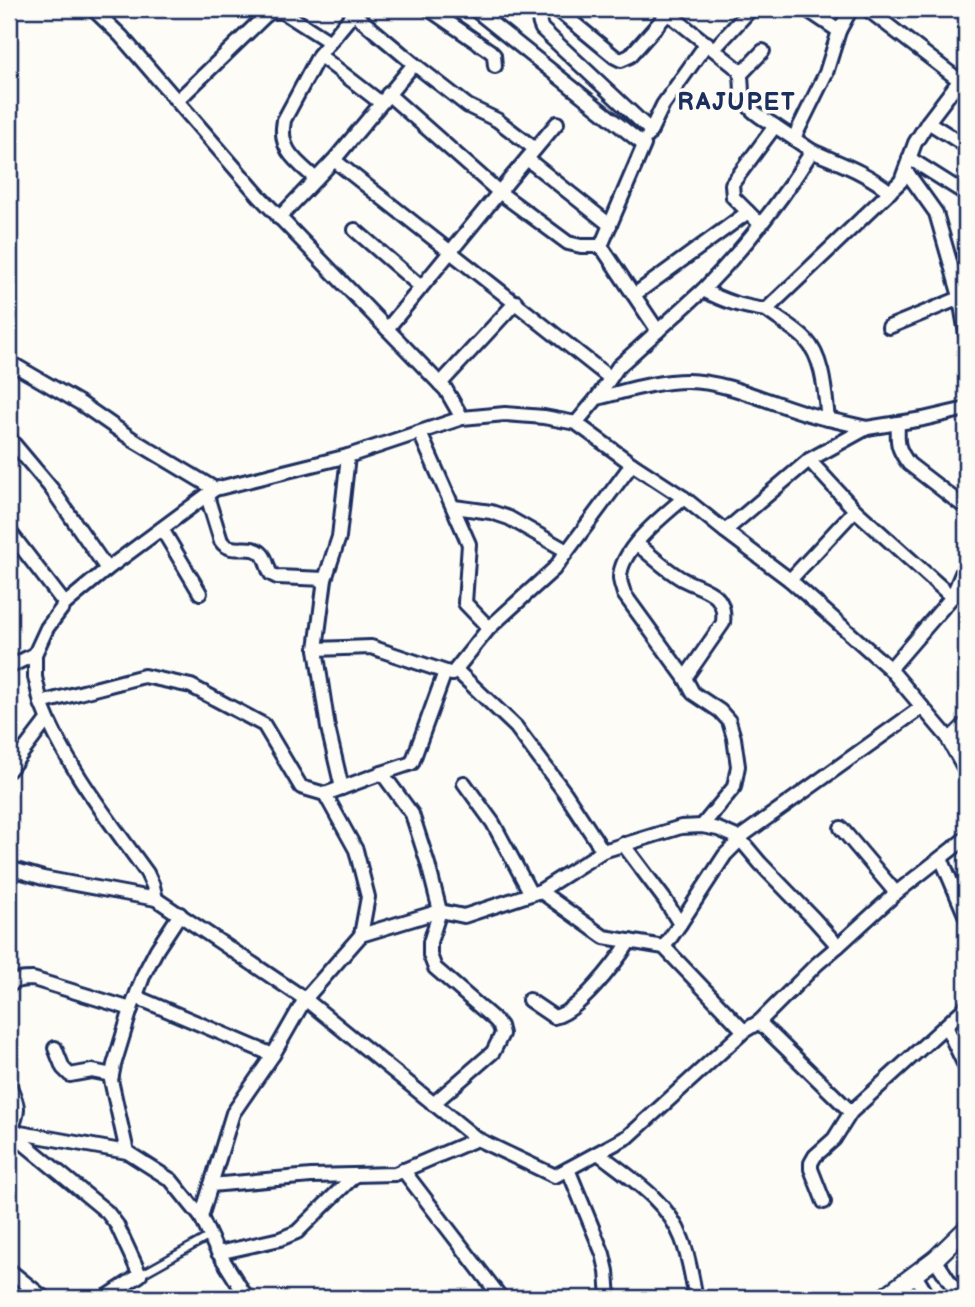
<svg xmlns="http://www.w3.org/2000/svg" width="975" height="1307" font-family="'Balsamiq Sans',sans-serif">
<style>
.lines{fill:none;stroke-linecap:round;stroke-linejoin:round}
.service-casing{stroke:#1b2f5e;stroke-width:11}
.minor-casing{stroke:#1b2f5e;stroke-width:18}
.tertiary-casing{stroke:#1b2f5e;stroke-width:21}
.service{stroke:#fdfcf7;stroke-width:6}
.minor{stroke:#fdfcf7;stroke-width:12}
.tertiary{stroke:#fdfcf7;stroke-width:16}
.labels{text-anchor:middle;stroke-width:7;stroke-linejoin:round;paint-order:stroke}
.district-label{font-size:24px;font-weight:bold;letter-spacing:2px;fill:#1b2f5e;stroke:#fdfcf7}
</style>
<rect width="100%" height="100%" fill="#fdfcf7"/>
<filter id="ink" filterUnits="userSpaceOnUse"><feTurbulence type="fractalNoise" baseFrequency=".0143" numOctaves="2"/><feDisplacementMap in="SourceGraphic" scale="14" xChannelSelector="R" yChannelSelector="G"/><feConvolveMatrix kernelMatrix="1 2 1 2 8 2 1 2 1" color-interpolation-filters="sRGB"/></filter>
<g filter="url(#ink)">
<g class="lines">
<!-- service casing -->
<g class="service-casing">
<g id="service">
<path d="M140,1275L210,1236"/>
<path d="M11,1298L30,1287"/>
</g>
</g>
<!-- minor casing -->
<g class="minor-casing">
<g id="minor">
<path d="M93,9L121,36L260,197L446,390L462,418"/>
<path d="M429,9L490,51L494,55L495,66"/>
<path d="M474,9L644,145L601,246L658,331"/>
<path d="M544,9C538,16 538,21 542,29L651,131"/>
<path d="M557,9L615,57L621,60L630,56L668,13"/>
<path d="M663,9L738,69C743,77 741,83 742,92C745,109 761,117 775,126"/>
<path d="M806,9L839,31"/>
<path d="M867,9L959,80"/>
<path d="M353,13L414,64L468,106L497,120L535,149"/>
<path d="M714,49L751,9"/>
<path d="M319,55L381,103"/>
<path d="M741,74L763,51"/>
<path d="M388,94L499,192L568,243L581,246H601"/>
<path d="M177,101L265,16L271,12H283L330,42"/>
<path d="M928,122L966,146"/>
<path d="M648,136L663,105L707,43"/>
<path d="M794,138L826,73L839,31L851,9"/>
<path d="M812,151C838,163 868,173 890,192"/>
<path d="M909,158L966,194"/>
<path d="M527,159L610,225"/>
<path d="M334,160L610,378"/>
<path d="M906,171L936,213L959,293L966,334"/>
<path d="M316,179C296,161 278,150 284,120L319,55L357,9"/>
<path d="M279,218L334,160L414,64"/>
<path d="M355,230L421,287"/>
<path d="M703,290C744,248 781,202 812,151L775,126L732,184L733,197L761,225"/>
<path d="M634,295L748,212"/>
<path d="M889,327L960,298"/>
<path d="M387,329L510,179L557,123"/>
<path d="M9,362L80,403L135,441L215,489"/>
<path d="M440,384L516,302"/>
<path d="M597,398C626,391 657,381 687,381C732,381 783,410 828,419C825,395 824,359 806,340C797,330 777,318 766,310L901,181L915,143L928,122L966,72"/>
<path d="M828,419L867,428L923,419L966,409"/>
<path d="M576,423L597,398L618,367L703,290C726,302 740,306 766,310"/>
<path d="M898,423C897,442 897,449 909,464L966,508"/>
<path d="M420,433L469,544L465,603L489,628L554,569L632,464"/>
<path d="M9,438L51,488L107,569"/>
<path d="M348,456L339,537L325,579L316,649L371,647L452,674L489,628"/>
<path d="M809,460L855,510L952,597"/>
<path d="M207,496L221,541C231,556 251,542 262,554C267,559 267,568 271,574L277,577L325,579"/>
<path d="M684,498C664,515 620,549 620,578C620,583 623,589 624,594L685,678L693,693L720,711L729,721L734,738L738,766L734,787L702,826"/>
<path d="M454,507L491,512L509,518L567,551"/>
<path d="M162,529L200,593"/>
<path d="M9,531L65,604"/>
<path d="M725,531L809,460L867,428"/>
<path d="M637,544C651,555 666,570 682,579C703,590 727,591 723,623L685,678"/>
<path d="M790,580L855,510"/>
<path d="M316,649L328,728L342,788"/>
<path d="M9,667L35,654"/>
<path d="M890,669L952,597L966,564"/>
<path d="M456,670L516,727L565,793L603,851"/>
<path d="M9,770L47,720"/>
<path d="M382,773L412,763L445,672"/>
<path d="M464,783L493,823L531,894"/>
<path d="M325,794L301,787L264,725L191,686L144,676L41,703L35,677V654L47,628L65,604L107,569L215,489L348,456L462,418L505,414L544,417L576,423L632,464L684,498L725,531L790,580L890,669L951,741"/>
<path d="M841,828L896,893"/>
<path d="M739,838L922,707"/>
<path d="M623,844L665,900L680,924L664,947"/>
<path d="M941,858L966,917"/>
<path d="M9,868L43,878L156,899L153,886L147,873C108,819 65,765 41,703"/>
<path d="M540,891L604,937L664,947L744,1031L759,1022L817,964L838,946"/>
<path d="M156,899L305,999L477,1139L555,1176L629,1136L744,1031"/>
<path d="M680,924L725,855L740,840"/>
<path d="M361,935L368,897L356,850L325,794L382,773L412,814L428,864L440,911L430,942V955L435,968L495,1020L500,1026L502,1034L493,1052L433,1104"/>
<path d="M9,986C16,979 24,979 33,979L131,1009"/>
<path d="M136,997L273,1055"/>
<path d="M529,1000L554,1017C579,1012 616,962 630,941"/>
<path d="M759,1022L851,1112"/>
<path d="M946,1026L966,1068"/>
<path d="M55,1048L63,1068L70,1075L92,1071L112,1075"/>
<path d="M9,1085C19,1106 20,1110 10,1132L107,1212L117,1225L140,1275L105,1298"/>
<path d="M9,1131L127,1152L171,1180L201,1217L215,1247L247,1298"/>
<path d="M127,1152L111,1080L114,1065L131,1009L144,974L157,949L180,914"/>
<path d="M598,1153C629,1177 668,1201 682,1239C689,1257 692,1279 696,1298"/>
<path d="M568,1169L603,1254L607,1271L609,1298"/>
<path d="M403,1170L501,1298"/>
<path d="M211,1185L311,1176L395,1174L477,1139"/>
<path d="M824,1202L811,1169V1163L815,1156L834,1139L851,1112L966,1007"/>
<path d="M201,1217L233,1113L273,1055L305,999L361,935L440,911L464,916L540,891L603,851L681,827L702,826L718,829L739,838L760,863L814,919L838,946L896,893L966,838"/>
<path d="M218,1253L280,1239L297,1232L355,1175"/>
<path d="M935,1259L960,1298"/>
<path d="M9,1270L44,1298"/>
<path d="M915,1275L929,1298"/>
</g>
</g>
<!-- tertiary casing -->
<g class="tertiary-casing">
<g id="tertiary">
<path d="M966,726L951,741L966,768"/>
<path d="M883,1298L935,1259L966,1229"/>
</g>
</g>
<!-- service -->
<use href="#service" class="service"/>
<!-- minor -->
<use href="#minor" class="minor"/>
<!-- tertiary -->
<use href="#tertiary" class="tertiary"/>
</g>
</g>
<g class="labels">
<!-- district labels -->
<g class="district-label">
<text x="737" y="110">RAJUPET</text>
</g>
</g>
<!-- margin -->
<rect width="975" height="1307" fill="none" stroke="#fdfcf7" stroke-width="35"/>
<rect x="18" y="18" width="940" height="1272" fill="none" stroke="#1b2f5e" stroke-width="2.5" filter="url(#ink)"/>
</svg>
